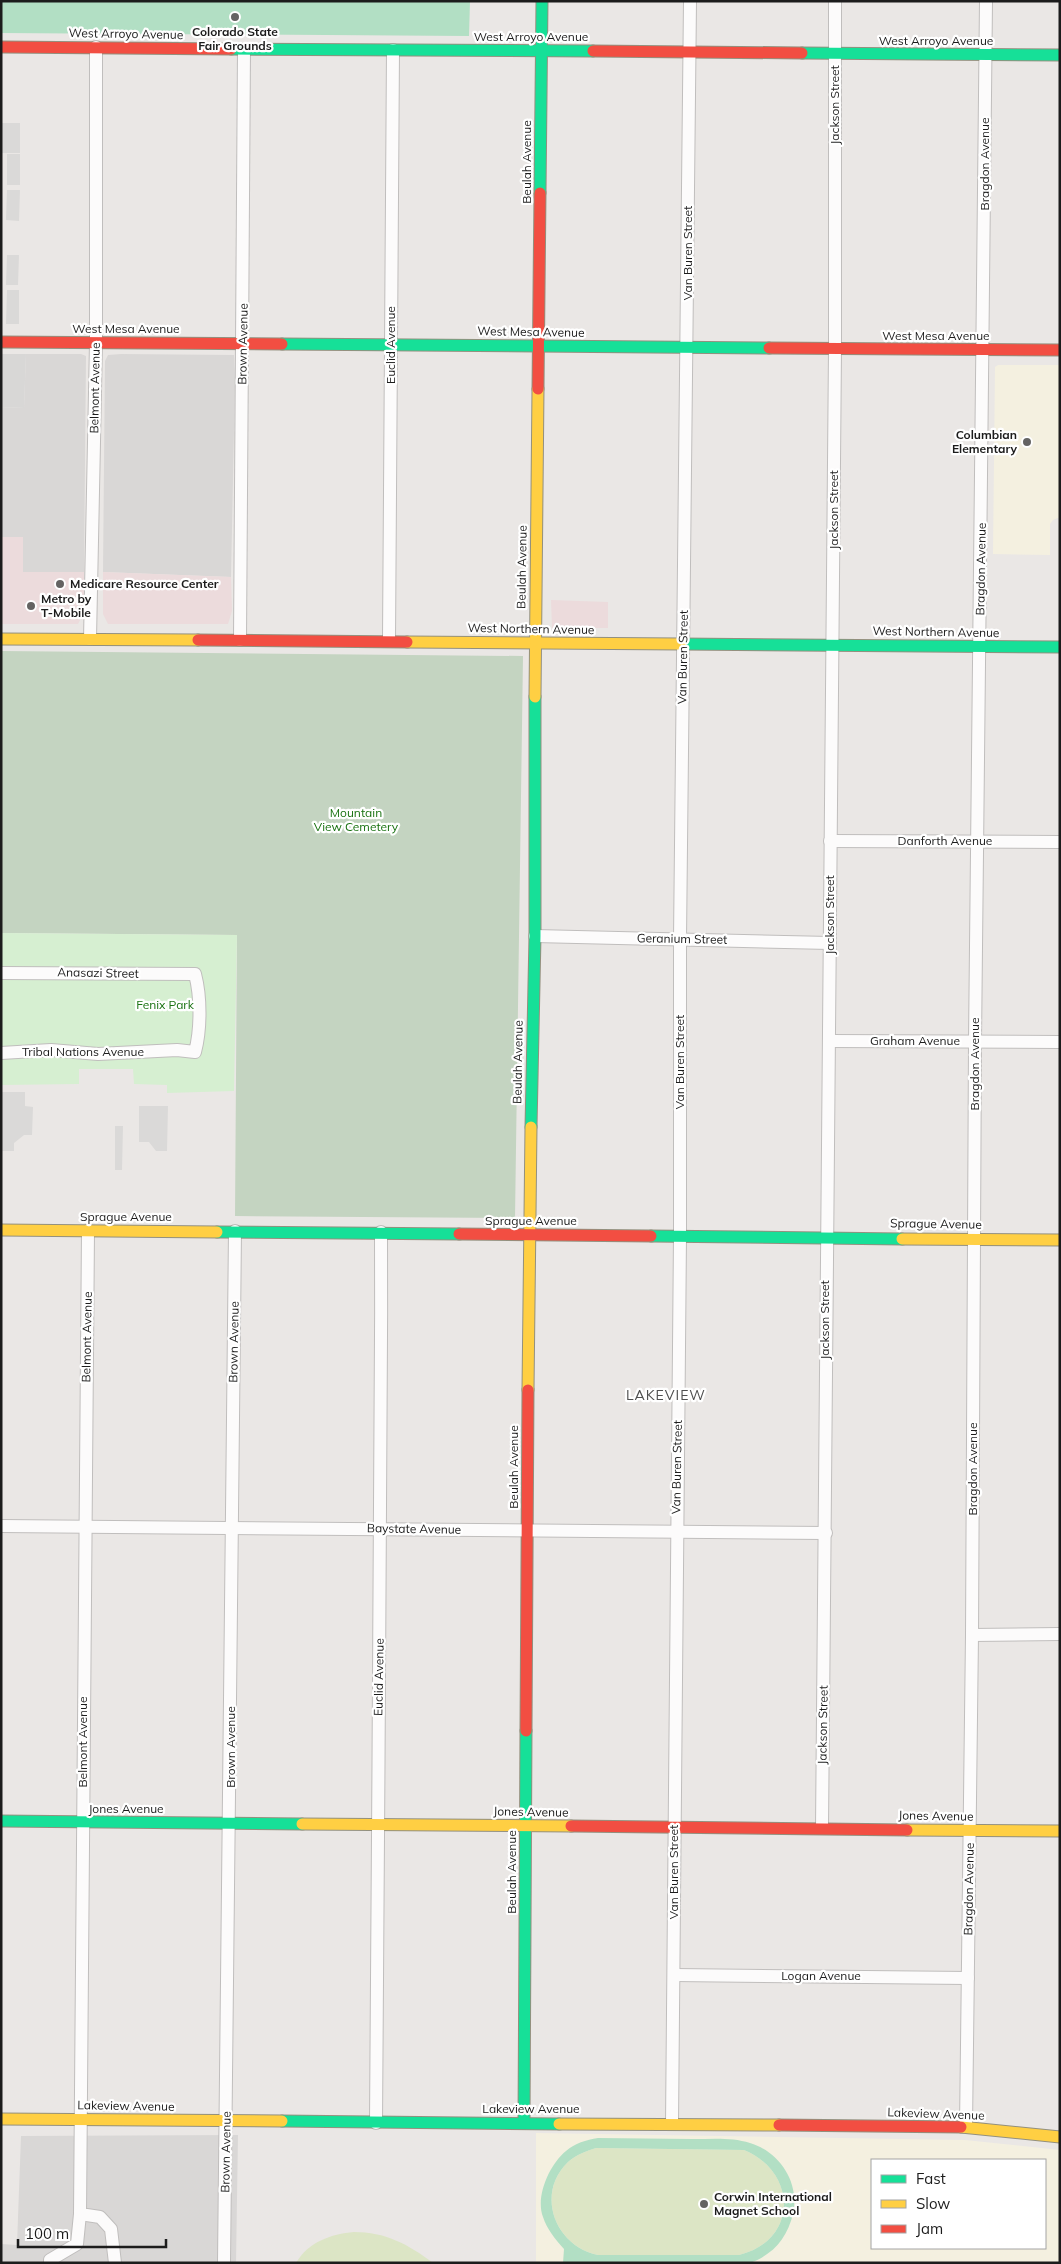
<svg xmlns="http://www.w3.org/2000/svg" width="1061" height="2264" font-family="Mulish,sans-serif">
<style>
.residential{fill:#d9d7d6}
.commercial{fill:#ecdbdc}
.education{fill:#f4f0e0;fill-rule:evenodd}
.religious{fill:#d8d7d6}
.grass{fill:#dce5c5}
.cemetery{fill:#c4d4c1}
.park{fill:#d6efd1}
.pitch{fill:#b2dfc4;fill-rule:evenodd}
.parking{fill:#dad9d8}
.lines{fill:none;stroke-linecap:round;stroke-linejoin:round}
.street-casing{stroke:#c0bebd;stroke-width:14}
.fast-casing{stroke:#93907e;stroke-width:13}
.slow-casing{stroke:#93907e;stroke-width:13}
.jam-casing{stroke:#93907e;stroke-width:13}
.street{stroke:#fcfbfb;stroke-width:12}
.fast{stroke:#16e098;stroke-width:11}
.slow{stroke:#ffcf43;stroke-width:11}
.jam{stroke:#f24e42;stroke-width:11}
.poi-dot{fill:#646362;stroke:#fff;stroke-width:2}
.labels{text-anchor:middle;stroke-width:4.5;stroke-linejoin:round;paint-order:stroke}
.poi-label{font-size:12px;font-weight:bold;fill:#1c1c1c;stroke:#fff;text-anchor:start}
.street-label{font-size:12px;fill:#1c1c1c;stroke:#fff}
.park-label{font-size:12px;fill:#197211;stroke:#fff}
.neighbourhood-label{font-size:14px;letter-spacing:1px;fill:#4f4f4f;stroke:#fff}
</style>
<rect width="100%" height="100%" fill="#eae7e5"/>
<!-- residential -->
<g class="residential">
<path d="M26,354H81L86,356L84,572H23L1,537V407L24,408Z"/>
<path d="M121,354L234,355L235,380L231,577L103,572L105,361L108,355Z"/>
<path d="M238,2135L236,2263H1V2244L17,2245L21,2136Z"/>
</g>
<!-- commercial -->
<g class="commercial">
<path d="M1,537H23V572H84V612L78,624H1Z"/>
<path d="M103,572L231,577L232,611L228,624H108L103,614Z"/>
<path d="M551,600L608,602V628H552Z"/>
</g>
<!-- education -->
<g class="education">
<path d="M998,365H1060V517L1053,520L1050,524V555L993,554L995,367Z"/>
<path d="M536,2133L965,2140L1060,2150V2263H536ZM872,2160H1045V2248H872Z"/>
</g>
<!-- religious -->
<path class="religious" d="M1,354H26L24,408L1,407Z"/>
<!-- grass -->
<g class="grass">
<path d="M596,2148L744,2150C798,2172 798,2241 739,2255H598C555,2246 535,2194 568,2162C576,2155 586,2151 596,2148Z"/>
<path d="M354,2232C385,2232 408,2244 433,2263H296C308,2242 331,2234 354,2232Z"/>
</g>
<!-- cemetery -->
<path class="cemetery" d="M1,651L523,656L515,1218L235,1216L237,935L1,933Z"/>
<!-- park -->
<path class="park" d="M1,933L237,935L234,1091L167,1093V1085L134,1084L133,1069H79V1084L1,1085Z"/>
<!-- pitch -->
<g class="pitch">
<path d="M1,1H470L469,36L1,33Z"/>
<path d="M598,2138C630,2138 661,2139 693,2139C712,2139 732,2137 750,2143C780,2152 800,2183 793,2214C787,2238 774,2254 750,2263H563L564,2249C555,2239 547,2229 543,2217C535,2196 550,2164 566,2151C575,2143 586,2140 598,2138ZM596,2148L744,2150C798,2172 798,2241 739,2255H598C555,2246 535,2194 568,2162C576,2155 586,2151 596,2148Z"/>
</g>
<!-- parking -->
<g class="parking">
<rect x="1" y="123" width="19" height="30"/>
<rect x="7" y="154" width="13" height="31"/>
<path d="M7,190H20L19,221L6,220Z"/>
<path d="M7,255H19L18,285H6Z"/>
<path d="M7,290H19V324H6Z"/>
<path d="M1,1092H25V1106L33,1107L32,1135H24L14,1143V1151H1Z"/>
<path d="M139,1106H168L167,1151H156L149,1142H139Z"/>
<path d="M115,1126H123L122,1170H115Z"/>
</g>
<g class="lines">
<!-- street casing -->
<g class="street-casing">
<g id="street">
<path d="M90,639L96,343V47"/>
<path d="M240,640L244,49"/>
<path d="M389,640L393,50"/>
<path d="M830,841L1060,842"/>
<path d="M535,936L830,943"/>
<path d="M1,973L195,974C201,997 201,1029 195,1052L177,1050L98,1054L51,1050L1,1053"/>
<path d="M829,1041L1060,1042"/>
<path d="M88,1231L80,2214L100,2217L111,2229L115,2263"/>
<path d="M1,1526L826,1533"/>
<path d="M972,1635L1060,1634"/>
<path d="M822,1828L835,349V1"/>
<path d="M674,1975L968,1978"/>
<path d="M376,2123C377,1826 382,1529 381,1232"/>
<path d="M672,2124L680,1236V939L690,1"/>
<path d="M966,2127L972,1635L975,1042L986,1"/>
<path d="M50,2263V2260L77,2244L80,2214"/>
<path d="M224,2263L235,1231"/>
</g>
</g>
<!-- fast casing -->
<g class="fast-casing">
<g id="fast">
<path d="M231,49L593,51"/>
<path d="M802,53L1060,55"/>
<path d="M540,193L542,1"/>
<path d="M282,344L769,348"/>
<path d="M681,644L1060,647"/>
<path d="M531,1127L535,936V697"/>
<path d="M217,1232L459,1234"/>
<path d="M651,1236L902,1239"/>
<path d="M1,1821L302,1824"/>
<path d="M282,2121L559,2124"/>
<path d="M524,2123L526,1731"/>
</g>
</g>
<!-- slow casing -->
<g class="slow-casing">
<g id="slow">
<path d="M1,639L198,640"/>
<path d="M407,642L681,644"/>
<path d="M535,697L538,389"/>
<path d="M1,1230L217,1232"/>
<path d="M902,1239L1060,1240"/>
<path d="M528,1390L531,1127"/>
<path d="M302,1824L571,1826"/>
<path d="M907,1830L1060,1831"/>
<path d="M1,2119L282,2121"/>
<path d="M559,2124L779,2125"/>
<path d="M961,2127L1060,2137"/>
</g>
</g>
<!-- jam casing -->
<g class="jam-casing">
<g id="jam">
<path d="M1,47L231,49"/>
<path d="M593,51L802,53"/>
<path d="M1,342L282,344"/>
<path d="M769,348L1060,350"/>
<path d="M538,389L540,193"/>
<path d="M198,640L407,642"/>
<path d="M459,1234L651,1236"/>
<path d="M526,1731L528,1390"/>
<path d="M571,1826L907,1830"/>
<path d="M779,2125L961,2127"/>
</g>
</g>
<!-- street -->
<use href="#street" class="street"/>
<!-- fast -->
<use href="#fast" class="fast"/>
<!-- slow -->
<use href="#slow" class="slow"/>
<!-- jam -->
<use href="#jam" class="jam"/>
</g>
<!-- markers -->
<g class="poi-dot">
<circle cx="235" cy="17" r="5"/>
<circle cx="1027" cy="442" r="5"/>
<circle cx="60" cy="584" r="5"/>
<circle cx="31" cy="606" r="5"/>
<circle cx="704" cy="2204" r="5"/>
</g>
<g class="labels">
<!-- poi labels -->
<g class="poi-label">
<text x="235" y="36" text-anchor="middle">Colorado State<tspan x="235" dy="14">Fair Grounds</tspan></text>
<text x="1017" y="439" text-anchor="end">Columbian<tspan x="1017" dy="14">Elementary</tspan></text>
<text x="70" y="588">Medicare Resource Center</text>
<text x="41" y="603">Metro by<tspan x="41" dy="14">T-Mobile</tspan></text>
<text x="714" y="2201">Corwin International<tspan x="714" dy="14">Magnet School</tspan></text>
</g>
<!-- street labels -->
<g class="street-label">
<text transform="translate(126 34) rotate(1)" y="4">West Arroyo Avenue</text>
<text x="531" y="41">West Arroyo Avenue</text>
<text x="936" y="45">West Arroyo Avenue</text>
<text transform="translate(835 105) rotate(-90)" y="4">Jackson Street</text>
<text transform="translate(527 162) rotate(-90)" y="4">Beulah Avenue</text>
<text transform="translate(985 164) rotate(-90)" y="4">Bragdon Avenue</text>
<text transform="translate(688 253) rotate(-90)" y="4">Van Buren Street</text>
<text x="126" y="333">West Mesa Avenue</text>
<text transform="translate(531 332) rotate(1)" y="4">West Mesa Avenue</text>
<text x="936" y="340">West Mesa Avenue</text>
<text transform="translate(243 344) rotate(-89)" y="4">Brown Avenue</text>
<text transform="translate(391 345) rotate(-90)" y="4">Euclid Avenue</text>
<text transform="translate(95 388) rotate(-89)" y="4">Belmont Avenue</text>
<text transform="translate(834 510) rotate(-90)" y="4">Jackson Street</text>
<text transform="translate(522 567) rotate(-89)" y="4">Beulah Avenue</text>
<text transform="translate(981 569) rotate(-89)" y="4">Bragdon Avenue</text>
<text transform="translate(531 629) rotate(1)" y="4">West Northern Avenue</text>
<text transform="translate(936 632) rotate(1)" y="4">West Northern Avenue</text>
<text transform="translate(683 657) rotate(-89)" y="4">Van Buren Street</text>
<text x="945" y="845">Danforth Avenue</text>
<text transform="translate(830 915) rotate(-90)" y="4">Jackson Street</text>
<text transform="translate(682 939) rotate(1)" y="4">Geranium Street</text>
<text transform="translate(98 973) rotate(1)" y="4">Anasazi Street</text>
<text x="915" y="1045">Graham Avenue</text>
<text x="83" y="1056">Tribal Nations Avenue</text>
<text transform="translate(518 1062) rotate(-89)" y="4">Beulah Avenue</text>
<text transform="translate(680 1062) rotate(-90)" y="4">Van Buren Street</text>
<text transform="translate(975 1064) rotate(-90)" y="4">Bragdon Avenue</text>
<text x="126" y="1221">Sprague Avenue</text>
<text x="531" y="1225">Sprague Avenue</text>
<text transform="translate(936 1224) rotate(1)" y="4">Sprague Avenue</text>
<text transform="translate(825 1320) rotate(-90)" y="4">Jackson Street</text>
<text transform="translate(87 1337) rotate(-89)" y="4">Belmont Avenue</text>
<text transform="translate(234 1342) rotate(-89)" y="4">Brown Avenue</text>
<text transform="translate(514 1467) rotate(-90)" y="4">Beulah Avenue</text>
<text transform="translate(677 1467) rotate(-89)" y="4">Van Buren Street</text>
<text transform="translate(973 1469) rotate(-90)" y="4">Bragdon Avenue</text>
<text transform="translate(414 1529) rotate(1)" y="4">Baystate Avenue</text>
<text transform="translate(379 1677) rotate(-89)" y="4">Euclid Avenue</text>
<text transform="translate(823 1725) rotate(-89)" y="4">Jackson Street</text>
<text transform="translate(83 1742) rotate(-90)" y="4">Belmont Avenue</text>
<text transform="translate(231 1747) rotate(-90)" y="4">Brown Avenue</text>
<text x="126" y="1813">Jones Avenue</text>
<text transform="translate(531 1812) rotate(1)" y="4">Jones Avenue</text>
<text transform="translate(936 1816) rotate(1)" y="4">Jones Avenue</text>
<text transform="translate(512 1872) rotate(-90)" y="4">Beulah Avenue</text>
<text transform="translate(674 1872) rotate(-90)" y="4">Van Buren Street</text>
<text transform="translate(969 1889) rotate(-89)" y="4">Bragdon Avenue</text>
<text x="821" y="1980">Logan Avenue</text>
<text transform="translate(126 2106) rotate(1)" y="4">Lakeview Avenue</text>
<text x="531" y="2113">Lakeview Avenue</text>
<text transform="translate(936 2114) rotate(2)" y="4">Lakeview Avenue</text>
<text transform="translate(226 2152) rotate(-89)" y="4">Brown Avenue</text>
</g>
<!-- park labels -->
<g class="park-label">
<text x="356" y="817">Mountain<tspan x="356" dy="14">View Cemetery</tspan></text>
<text x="165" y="1009">Fenix Park</text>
</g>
<!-- neighbourhood labels -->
<g class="neighbourhood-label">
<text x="666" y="1400">LAKEVIEW</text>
</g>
</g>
<!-- border -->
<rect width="1061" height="2264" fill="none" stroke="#1c1c1c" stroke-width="5"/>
<!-- legend -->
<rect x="871" y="2159" width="175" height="90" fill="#ffffff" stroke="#a4a4a4"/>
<rect x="881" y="2175" width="25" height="8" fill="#16e098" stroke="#a4a4a4"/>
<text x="916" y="2184" font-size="15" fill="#1c1c1c">Fast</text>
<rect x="881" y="2200" width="25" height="8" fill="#ffcf43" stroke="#a4a4a4"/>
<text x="916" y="2209" font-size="15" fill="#1c1c1c">Slow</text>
<rect x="881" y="2225" width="25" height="8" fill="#f24e42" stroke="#a4a4a4"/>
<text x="916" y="2234" font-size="15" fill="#1c1c1c">Jam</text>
<!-- scale -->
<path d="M18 2239v8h148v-8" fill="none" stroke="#1c1c1c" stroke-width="2.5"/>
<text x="25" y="2239" font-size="15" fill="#1c1c1c" stroke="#ffffff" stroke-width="4" paint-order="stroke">100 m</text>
</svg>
